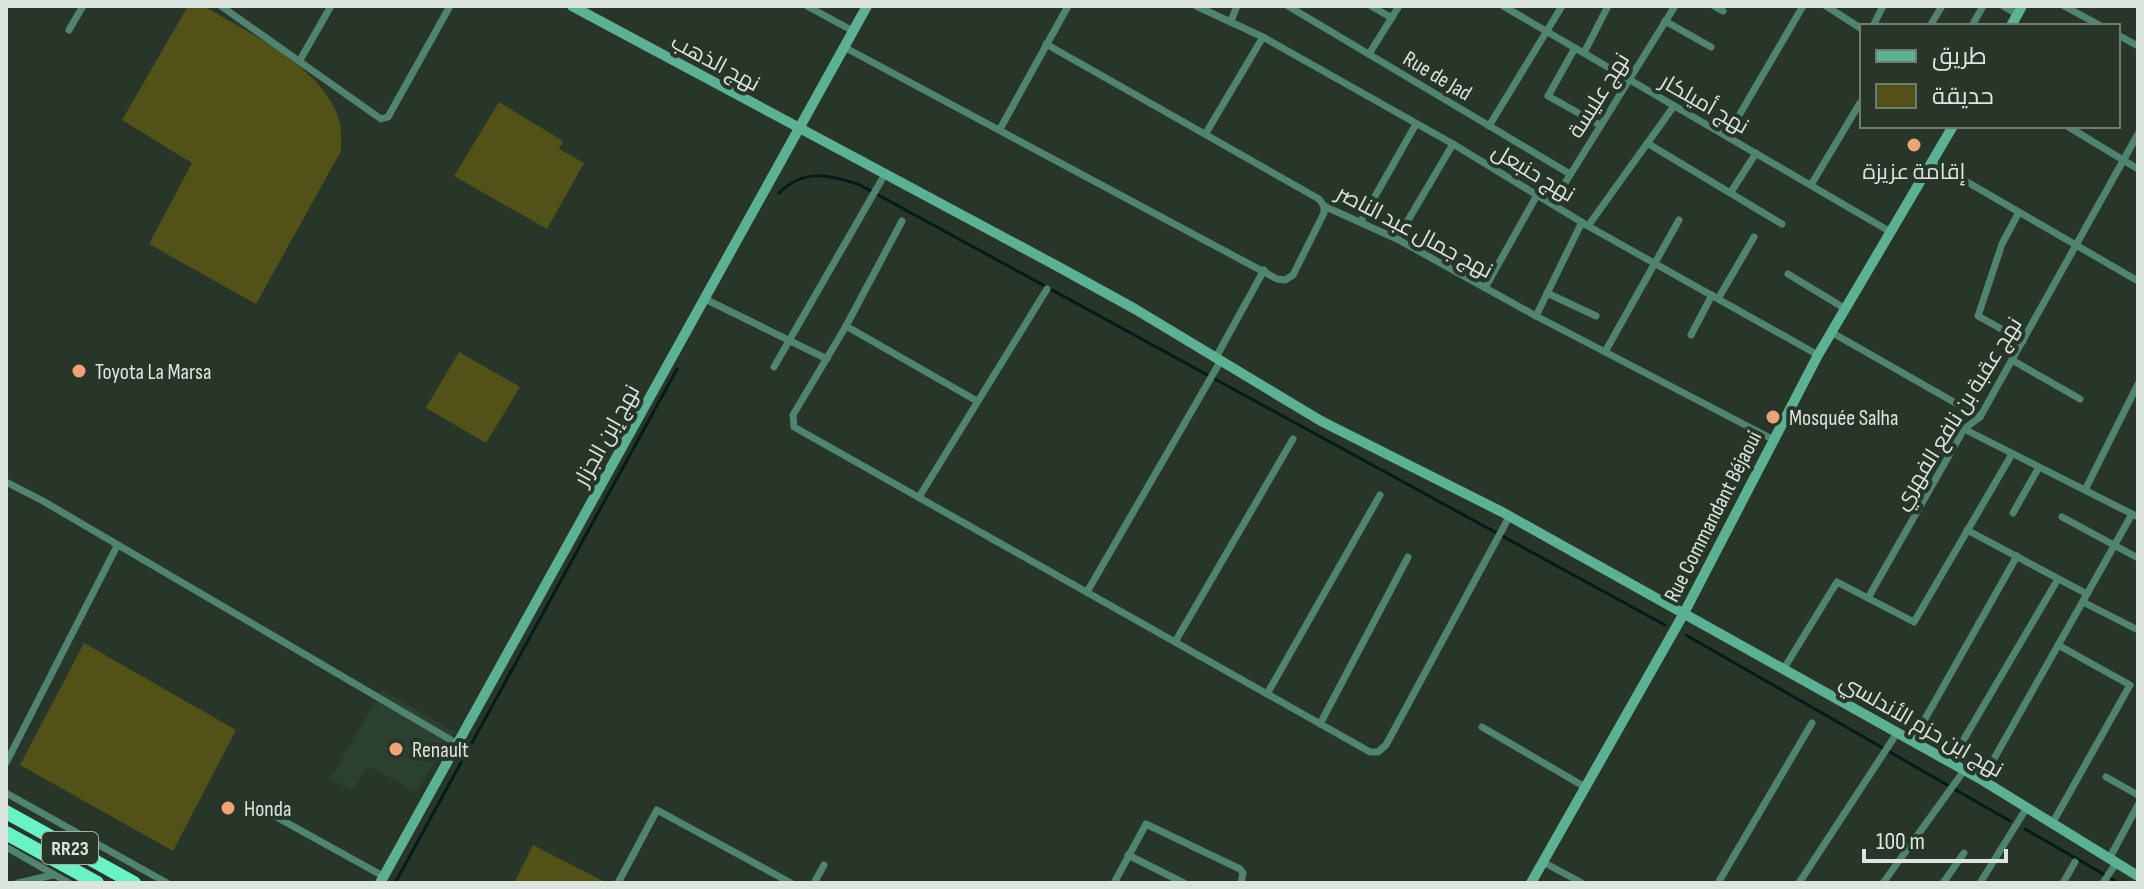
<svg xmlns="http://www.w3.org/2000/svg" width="2144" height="889" font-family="'Sofia Sans Condensed',Cairo,sans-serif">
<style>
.built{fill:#2b402f}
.green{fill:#515118}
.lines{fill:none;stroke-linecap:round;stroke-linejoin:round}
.stream{stroke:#031b19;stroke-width:3}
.street{stroke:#508370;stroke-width:7}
.secondary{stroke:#5cb093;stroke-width:10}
.highway{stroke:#68f2c5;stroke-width:14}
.poi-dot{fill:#efa378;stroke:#28362a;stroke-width:3}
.labels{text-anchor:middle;stroke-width:8;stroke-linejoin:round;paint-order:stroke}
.shield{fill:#28362a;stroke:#a6b0a7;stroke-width:2}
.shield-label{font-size:20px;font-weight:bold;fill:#dce5dd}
.street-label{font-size:22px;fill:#dce5dd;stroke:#28362a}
.poi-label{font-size:22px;fill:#dce5dd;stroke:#28362a;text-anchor:start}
</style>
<rect width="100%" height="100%" fill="#28362a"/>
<!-- built -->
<path class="built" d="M382,690L454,732L416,792L368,766L352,791L330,779Z"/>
<!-- green -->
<g class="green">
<path d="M188,6H204C248,33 324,67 339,120C342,130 341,141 341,151L256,304L149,244L192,163L122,120Z"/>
<path d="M499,102L563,141L559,149L584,163L547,229L454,176Z"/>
<path d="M459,352L520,387L486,443L426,408Z"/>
<path d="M84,643L236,730L173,851L20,765Z"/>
<path d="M533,845L607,883H514Z"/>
</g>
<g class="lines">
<!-- stream -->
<g class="stream">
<path d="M779,193C804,168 829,175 860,185L1665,625"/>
<path d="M1686,635L2010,821"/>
<path d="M2025,829L2119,883"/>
<path d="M395,883L677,369"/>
</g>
<!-- street -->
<g class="street">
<path d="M221,6L381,119L388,117L450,6"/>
<path d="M807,6L853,31"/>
<path d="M1196,6L1263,37L1453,144L1588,226L1818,355"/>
<path d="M1288,6L1570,174"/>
<path d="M1371,6L1392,18"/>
<path d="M1503,6L1889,231"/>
<path d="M1714,6L1723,11"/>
<path d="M1826,6L1862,29"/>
<path d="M2003,6L2017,14"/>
<path d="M2064,6L2101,26"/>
<path d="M1231,21L1237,6"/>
<path d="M1665,21L1711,47"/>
<path d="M1873,26L1883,6"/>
<path d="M1930,26L1942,6"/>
<path d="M1972,26L1983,6"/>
<path d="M69,30L83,6"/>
<path d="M2118,35L2138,46"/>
<path d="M1046,44L1319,199L1324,206L1397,239L1536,316L1774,440"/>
<path d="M844,47L1277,279L1285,280L1293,275L1324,213V206"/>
<path d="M1575,48L1548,96L1600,125"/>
<path d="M1584,53L1608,6"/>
<path d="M1369,54L1399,6"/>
<path d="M300,60L331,6"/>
<path d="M1489,126L1562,6"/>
<path d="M2067,126L2138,169"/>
<path d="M1000,129L1068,6"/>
<path d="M1206,133L1263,37"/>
<path d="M1727,136L1803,6"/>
<path d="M1647,143L1782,224"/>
<path d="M1931,161L2138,281"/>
<path d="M1811,185L1860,103"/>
<path d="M1731,192L1756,153"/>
<path d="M1552,204L1675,6"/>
<path d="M2019,212L2002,244L1978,316L2023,341"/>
<path d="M902,221L846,326L793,415L794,427L1370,752H1378L1386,745L1509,517"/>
<path d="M1361,221L1416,124"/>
<path d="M1588,226L1674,106"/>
<path d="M1397,239L1453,144"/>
<path d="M1788,274L1844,308"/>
<path d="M1485,288L1537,195"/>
<path d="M1547,293L1596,316"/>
<path d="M705,299L827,359"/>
<path d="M1718,299L1754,237"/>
<path d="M1536,316L1582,222"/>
<path d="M846,326L977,401"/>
<path d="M1831,332L1980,417"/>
<path d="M1691,335L1712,295"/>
<path d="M1605,352L1679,220"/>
<path d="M1215,359L1264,270"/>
<path d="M2012,360L2080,399"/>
<path d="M774,367L885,174"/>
<path d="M1964,429L2138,517"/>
<path d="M6,482L43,501L456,743"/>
<path d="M2085,490L2138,384"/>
<path d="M919,497L1047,289"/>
<path d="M2013,513L2039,467"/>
<path d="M2062,517L2138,558"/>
<path d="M1967,530L2087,594L1982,780"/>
<path d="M1087,592L1220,362"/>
<path d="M2087,594L2132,514"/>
<path d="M1868,598L1964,429L1980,417L2138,134"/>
<path d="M2083,602L2138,630"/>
<path d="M1175,642L1293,439"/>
<path d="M1783,670L1837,582L1914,622L2012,454"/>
<path d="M1267,694L1380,495"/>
<path d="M1320,724L1408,557"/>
<path d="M1482,727L1585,787"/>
<path d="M1912,742L2017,556"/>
<path d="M6,763L117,546"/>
<path d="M1950,763L2058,579"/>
<path d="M2106,777L2138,795"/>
<path d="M6,793L167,883"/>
<path d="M271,814L383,876"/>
<path d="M2052,824L2130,685L2058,645"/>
<path d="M6,847L69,883"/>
<path d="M1128,855L1184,883"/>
<path d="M2109,859L2138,805"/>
<path d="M1543,862L1582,883"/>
<path d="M18,883L53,875"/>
<path d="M618,883L657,810L791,883"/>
<path d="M814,883L824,865"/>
<path d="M1114,883L1146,824L1240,869L1243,873L1241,883"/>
<path d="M1718,883L1812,723"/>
<path d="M1799,883L1897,733"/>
<path d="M1883,883L1963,772"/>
<path d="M1943,883L1964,853"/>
<path d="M1980,883L2026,809"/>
<path d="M2063,883L2075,862"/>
<path d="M2103,883L2116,863"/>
</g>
<!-- secondary -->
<g class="secondary">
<path d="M572,6L1057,266L1135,309L1321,421L1502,512L1982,780L2138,876"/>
<path d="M2011,26L2022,6"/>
<path d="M380,883L867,6"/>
<path d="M1531,883L1683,615L1818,355L1953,126"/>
</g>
<!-- highway -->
<g class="highway">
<path d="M6,812L134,883"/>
<path d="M6,833L97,883"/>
</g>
</g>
<!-- markers -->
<g class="poi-dot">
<circle cx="1914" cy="145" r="8"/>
<circle cx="79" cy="371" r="8"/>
<circle cx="1773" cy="417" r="8"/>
<circle cx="396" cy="749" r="8"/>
<circle cx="228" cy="808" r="8"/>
</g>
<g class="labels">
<!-- shield labels -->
<rect class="shield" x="42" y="832" width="56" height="32" rx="6"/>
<g class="shield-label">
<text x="70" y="855">RR23</text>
</g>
<!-- street labels -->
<g class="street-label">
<text transform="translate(716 62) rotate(28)" y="8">نهج الذهب</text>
<text transform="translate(1438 75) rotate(31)" y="8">Rue de Jad</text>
<text transform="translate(1598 95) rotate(-58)" y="8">نهج عليسة</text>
<text transform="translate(1705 103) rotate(30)" y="8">نهج أميلكار</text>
<text transform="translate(1534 172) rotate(31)" y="8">نهج حنبعل</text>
<text transform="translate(1415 231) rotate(28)" y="8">نهج جمال عبد الناصر</text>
<text transform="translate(1957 413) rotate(-58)" y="8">نهج عقبة بن نافع الفهري</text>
<text transform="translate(606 435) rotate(-61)" y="8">نهج إبن الجزار</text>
<text transform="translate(1712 516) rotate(-63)" y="8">Rue Commandant Béjaoui</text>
<text transform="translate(1922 725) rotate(30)" y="8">نهج ابن حزم الأندلسي</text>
</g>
<!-- poi labels -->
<g class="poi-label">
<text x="1914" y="179" text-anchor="middle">إقامة عزيزة</text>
<text x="95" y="379">Toyota La Marsa</text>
<text x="1789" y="425">Mosquée Salha</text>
<text x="412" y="757">Renault</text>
<text x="244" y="816">Honda</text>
</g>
</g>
<!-- border -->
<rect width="2144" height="889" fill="none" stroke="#dce5dd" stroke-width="16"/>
<!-- legend -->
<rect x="1860" y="24" width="260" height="104" fill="#28362a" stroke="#707c72" stroke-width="2"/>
<rect x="1876" y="50" width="40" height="12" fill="#5cb093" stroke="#707c72" stroke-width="2"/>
<text x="1932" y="64" font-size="24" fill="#dce5dd">طريق</text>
<rect x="1876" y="84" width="40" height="24" fill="#515118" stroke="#707c72" stroke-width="2"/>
<text x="1932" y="104" font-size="24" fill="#dce5dd">حديقة</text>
<!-- scale -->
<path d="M1864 849v12h142v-12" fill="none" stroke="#dce5dd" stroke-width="4"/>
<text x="1876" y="849" font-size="24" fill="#dce5dd" stroke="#28362a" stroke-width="6" paint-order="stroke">100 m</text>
</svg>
